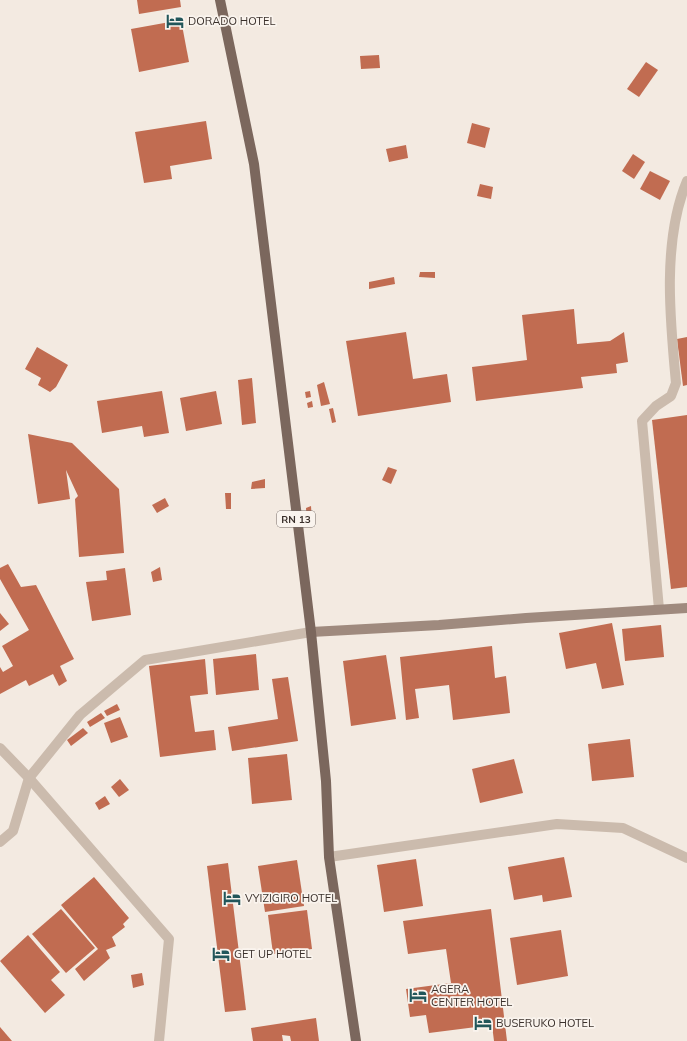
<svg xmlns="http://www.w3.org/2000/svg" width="687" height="1041" font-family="Mulish,sans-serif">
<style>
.building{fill:#c16c51}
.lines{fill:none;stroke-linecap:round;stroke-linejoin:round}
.street{stroke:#cbbbad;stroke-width:10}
.secondary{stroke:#9f8a7e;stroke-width:10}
.primary{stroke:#7b675d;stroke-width:10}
.labels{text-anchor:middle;stroke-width:3.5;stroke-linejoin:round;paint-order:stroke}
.shield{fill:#faf4ee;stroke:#746b66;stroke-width:1}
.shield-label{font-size:10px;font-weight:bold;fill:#3a302b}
.poi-label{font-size:11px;fill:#3a302b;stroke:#faf4ee;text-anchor:start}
</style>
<rect width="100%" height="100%" fill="#f3eae1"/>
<!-- building -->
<g class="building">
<path d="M137,0H180L181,7L139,14Z"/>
<path d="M181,20L189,62L139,72L131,29Z"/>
<path d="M379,55L380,68L361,69L360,56Z"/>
<path d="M646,62L658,70L639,97L627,89Z"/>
<path d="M206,121L212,159L170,166L172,179L144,183L135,132Z"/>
<path d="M472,123L490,128L485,148L467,143Z"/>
<path d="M406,145L408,158L389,162L386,149Z"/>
<path d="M633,154L645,162L634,179L622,171Z"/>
<path d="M650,171L670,181L660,200L640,189Z"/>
<path d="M480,184L493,187L491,199L477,196Z"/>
<path d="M420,272H435V278L419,277Z"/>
<path d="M394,277L395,284L369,289V282Z"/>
<path d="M574,309L577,344L610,341L624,332L628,362L616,364L617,373L581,377L583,388L476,401L472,367L527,360L522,315Z"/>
<path d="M406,332L413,379L447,374L451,402L358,416L346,341Z"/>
<path d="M687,337V385L683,386L677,339Z"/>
<path d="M37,347L68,365L56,387L50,392L38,385L41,378L25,369Z"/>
<path d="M252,378L256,423L242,425L238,380Z"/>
<path d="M324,382L330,404L321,406L317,385Z"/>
<path d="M162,391L169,433L144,437L142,426L102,433L97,401Z"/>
<path d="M216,391L222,424L186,431L180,398Z"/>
<path d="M310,391L311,397L306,398L305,392Z"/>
<path d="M312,401L313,407L308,408L307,403Z"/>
<path d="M333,408L336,422L332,423L329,409Z"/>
<path d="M687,415V587L671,589L652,420Z"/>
<path d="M28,434L72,443L119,489L124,553L79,557L75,499L78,496L66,470L70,499L38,504Z"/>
<path d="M388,467L397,470L391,484L382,480Z"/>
<path d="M265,479V488L251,489L252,482Z"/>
<path d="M225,493H231V509H226Z"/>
<path d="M165,498L169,506L157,513L152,505Z"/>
<path d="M311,506L312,524L307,525L306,508Z"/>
<path d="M8,564L21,587L36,585L74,659L60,666L67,681L59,686L53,674L29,686L26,680L0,694V667L3,672L13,666L2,646L29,630L0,579V568Z"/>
<path d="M160,567L162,580L153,582L151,572Z"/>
<path d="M125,568L131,615L92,621L86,582L107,580L106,571Z"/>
<path d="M0,613L9,624L0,631Z"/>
<path d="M612,623L624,685L602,689L596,663L566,669L559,633Z"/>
<path d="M661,625L664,657L625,661L622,629Z"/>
<path d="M492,646L495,678L506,676L510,713L453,720L449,685L415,689L419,718L406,720L400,657Z"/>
<path d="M256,654L259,690L216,695L213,659Z"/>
<path d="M386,655L396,719L351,726L343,661Z"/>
<path d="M205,659L208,694L190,696L195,732L214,730L216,750L160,757L149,666Z"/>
<path d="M288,677L298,741L232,751L228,727L278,719L272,679Z"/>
<path d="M117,704L120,710L107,716L104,711Z"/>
<path d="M101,713L105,718L90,727L87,722Z"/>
<path d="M120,717L128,737L111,743L104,723Z"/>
<path d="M83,728L88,733L71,746L67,740Z"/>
<path d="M630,739L634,777L592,781L588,744Z"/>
<path d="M287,754L292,800L252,804L248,758Z"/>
<path d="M514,759L523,793L480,803L472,769Z"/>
<path d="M120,779L129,790L119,797L111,787Z"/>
<path d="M105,796L110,804L99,810L95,803Z"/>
<path d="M564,857L572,897L543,902L542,895L514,900L508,867Z"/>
<path d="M416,859L423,906L384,912L377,865Z"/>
<path d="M297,860L304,906L265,912L258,866Z"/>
<path d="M228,863L246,1010L225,1012L207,866Z"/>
<path d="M94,877L129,918L123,924L125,927L112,937L116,946L106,950L110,958L84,981L75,969L98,949L61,905Z"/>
<path d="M61,909L95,948L66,973L32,934Z"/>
<path d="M491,909L507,1041H494L492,1025L429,1033L426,1015L410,1017L406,989L451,983L446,949L408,954L403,921Z"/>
<path d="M307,910L312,949L273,954L268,915Z"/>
<path d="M561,930L568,976L517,985L510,938Z"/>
<path d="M28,935L60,972L51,980L65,995L45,1013L0,961Z"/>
<path d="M142,973L144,985L133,988L131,975Z"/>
<path d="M316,1018L319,1041H291L290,1036L282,1035L283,1041H253L251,1028Z"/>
<path d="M0,1027L12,1041H0Z"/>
</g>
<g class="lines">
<!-- street -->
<g class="street">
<path d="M659,609L642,421L656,406L671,396L676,383C670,320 662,240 687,181"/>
<path d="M0,748L29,778L169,939L159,1041"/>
<path d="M0,842L13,831L29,778L80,715L145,660L311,632"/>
<path d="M329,857L557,824L623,828L687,858"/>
</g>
<!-- secondary -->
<path class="secondary" d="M311,632L439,625L526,618L687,608"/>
<!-- primary -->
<path class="primary" d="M220,0L254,164L311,632L326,781L329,857L356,1041"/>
</g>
<!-- icons -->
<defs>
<g id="hotel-bare" transform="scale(1.38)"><path d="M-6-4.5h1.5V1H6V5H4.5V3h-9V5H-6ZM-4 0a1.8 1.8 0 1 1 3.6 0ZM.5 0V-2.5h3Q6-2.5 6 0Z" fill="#22565a" stroke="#faf4ee" stroke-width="2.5" paint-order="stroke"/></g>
</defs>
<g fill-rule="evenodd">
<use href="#hotel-bare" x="175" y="21"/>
<use href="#hotel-bare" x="232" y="898"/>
<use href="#hotel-bare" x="221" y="954"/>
<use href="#hotel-bare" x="418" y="995"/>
<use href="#hotel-bare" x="483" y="1023"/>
</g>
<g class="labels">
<!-- shield labels -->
<rect class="shield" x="277" y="511" width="38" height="16" rx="3"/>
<g class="shield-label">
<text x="296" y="523">RN 13</text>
</g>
<!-- poi labels -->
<g class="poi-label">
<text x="188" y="25">DORADO HOTEL</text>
<text x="245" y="902">VYIZIGIRO HOTEL</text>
<text x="234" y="958">GET UP HOTEL</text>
<text x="431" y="993">AGERA<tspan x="431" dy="13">CENTER HOTEL</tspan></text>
<text x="496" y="1027">BUSERUKO HOTEL</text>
</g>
</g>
</svg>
